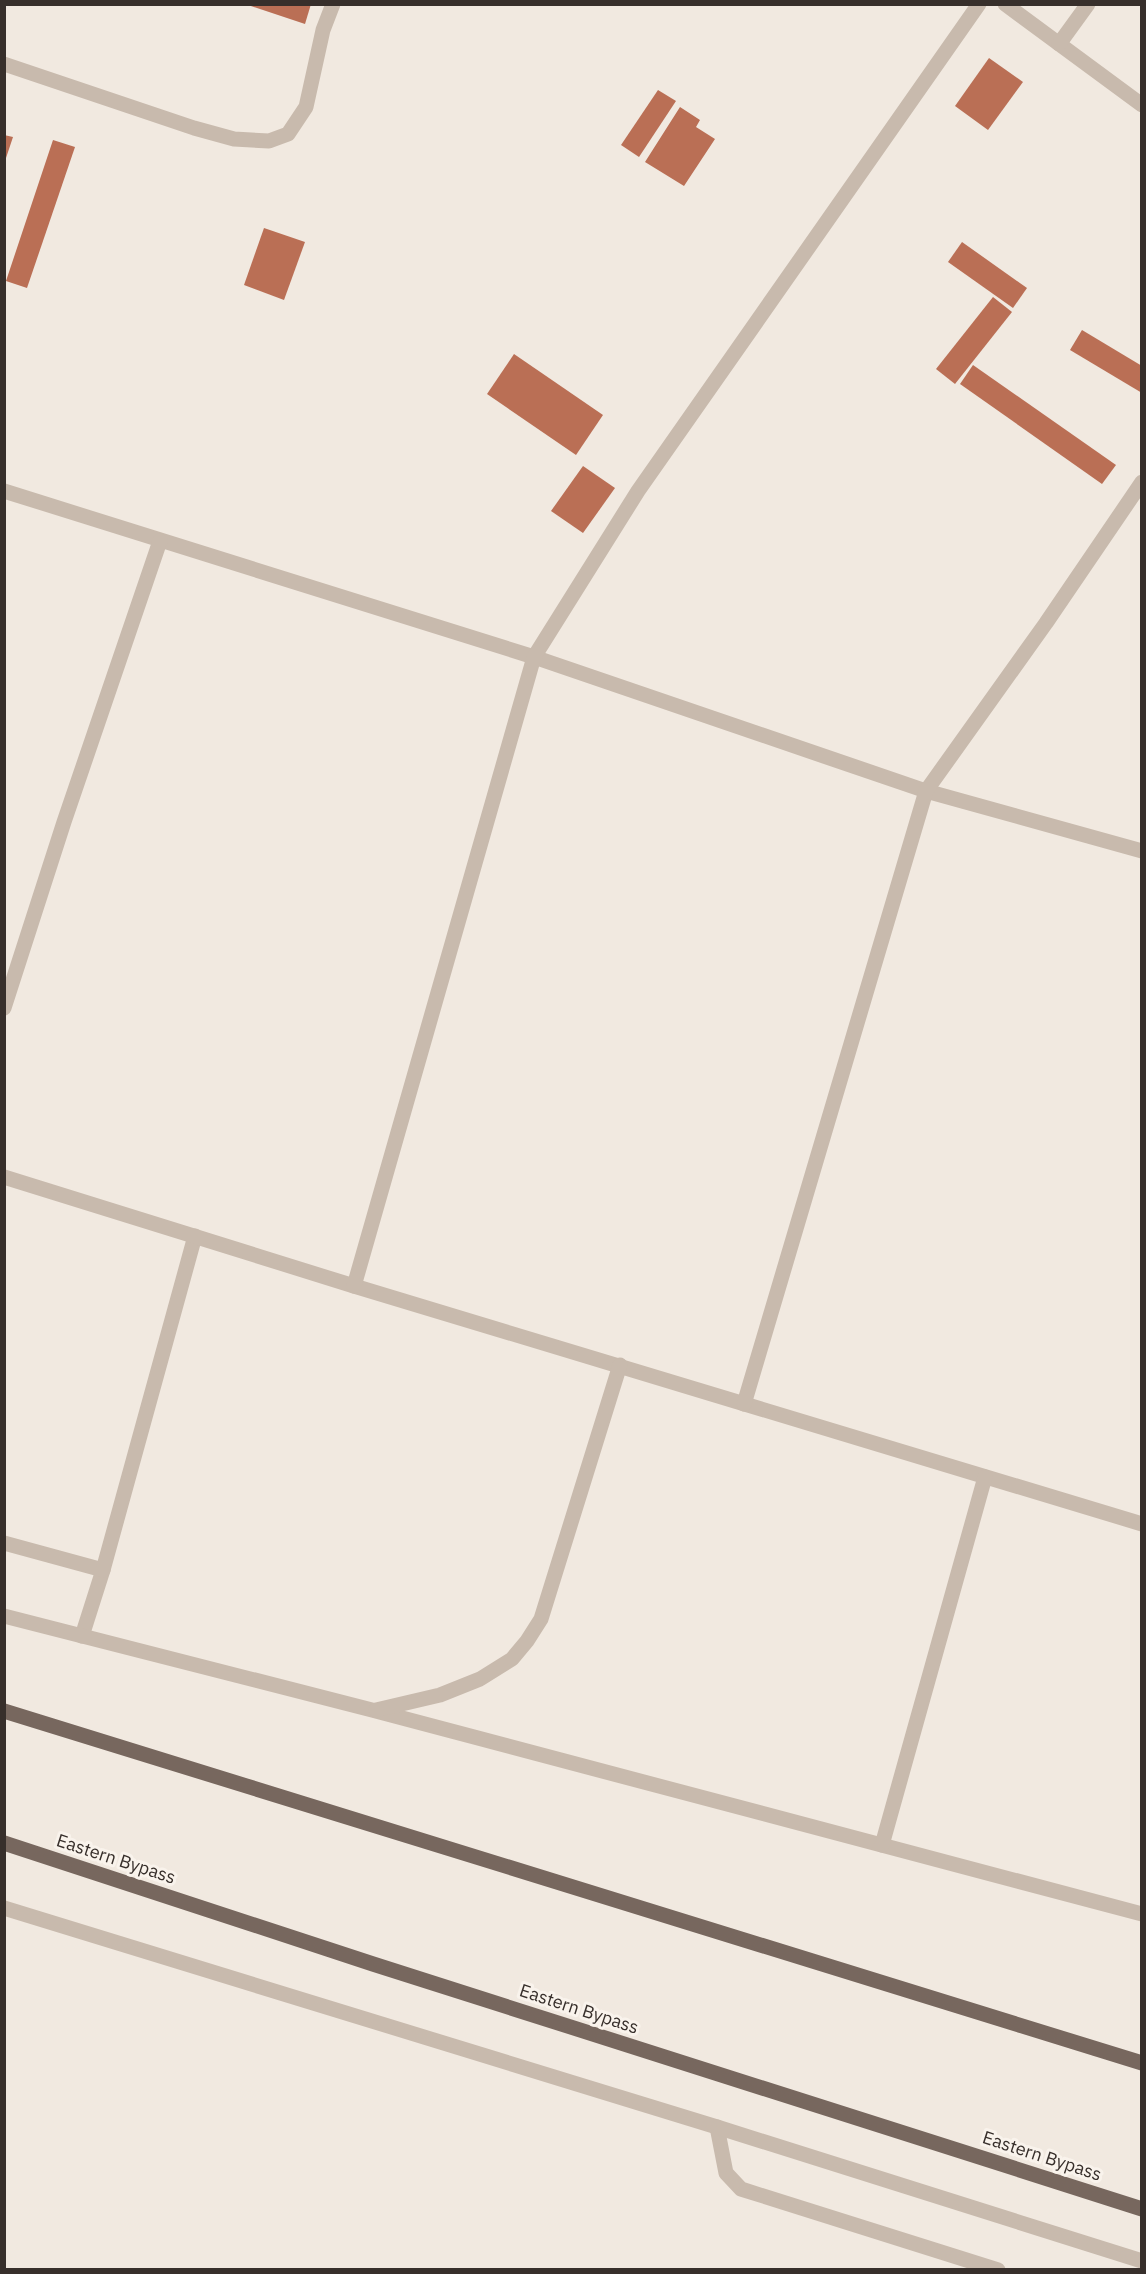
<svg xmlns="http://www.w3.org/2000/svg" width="1146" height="2274" font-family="'IBM Plex Sans',sans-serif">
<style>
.building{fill:#ba6f55}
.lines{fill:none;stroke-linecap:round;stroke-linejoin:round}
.service{stroke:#c8baad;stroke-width:15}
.minor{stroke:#c8baad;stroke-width:15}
.primary{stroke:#77675e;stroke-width:15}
.labels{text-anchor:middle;stroke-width:6;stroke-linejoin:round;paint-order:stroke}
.street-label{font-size:18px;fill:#372f2b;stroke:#f9f3ec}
</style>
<rect width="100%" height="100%" fill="#f1e9e0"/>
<!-- building -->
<g class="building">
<path d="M245,4H311L305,24Z"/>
<path d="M989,58L1023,82L988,130L955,106Z"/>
<path d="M658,90L676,101L639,157L621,145Z"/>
<path d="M680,107L700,120L696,127L715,139L684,186L645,162Z"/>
<path d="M4,135L13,137L5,161H4Z"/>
<path d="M53,140L75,147L27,288L6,281Z"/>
<path d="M264,228L305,242L284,300L244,285Z"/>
<path d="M962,242L1027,288L1013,308L948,262Z"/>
<path d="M993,297L1012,312L955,384L936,369Z"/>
<path d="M1082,330L1142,366V393L1070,350Z"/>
<path d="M514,354L603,415L576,455L487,394Z"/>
<path d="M973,365L1116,465L1102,484L960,384Z"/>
<path d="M583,466L615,488L583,533L551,511Z"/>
</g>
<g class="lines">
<!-- service -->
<g class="service">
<path d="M4,1543L103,1570L82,1636"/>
<path d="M103,1570L195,1236"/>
<path d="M717,2127L726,2173L741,2189L998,2270"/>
</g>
<!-- minor -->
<g class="minor">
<path d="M1005,4L1142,105"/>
<path d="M1059,44L1088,4"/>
<path d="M4,64L194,128L234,139L269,141L288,134L306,107L323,30L333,4"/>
<path d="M4,491L534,657L926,791L1142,851"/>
<path d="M4,1008L64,822L160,541"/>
<path d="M4,1177L354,1286L1142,1524"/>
<path d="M354,1286L534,657L638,491L979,4"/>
<path d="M744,1404L926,791L1046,623L1142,482"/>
<path d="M4,1616L372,1710L1142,1914"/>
<path d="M376,1710L440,1695L480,1679L512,1659L527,1641L541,1619L620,1365"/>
<path d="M882,1845L985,1477"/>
<path d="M4,1908L717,2127L1142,2261"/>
</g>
<!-- primary -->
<g class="primary">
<path d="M4,1711L1142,2063"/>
<path d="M4,1843L373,1964L1142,2209"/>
</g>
</g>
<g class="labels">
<!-- street labels -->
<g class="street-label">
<text transform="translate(116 1859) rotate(18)" y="6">Eastern Bypass</text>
<text transform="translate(579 2009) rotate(18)" y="6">Eastern Bypass</text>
<text transform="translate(1042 2156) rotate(18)" y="6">Eastern Bypass</text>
</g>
</g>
<!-- border -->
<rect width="1146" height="2274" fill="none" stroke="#372f2b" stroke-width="12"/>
</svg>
